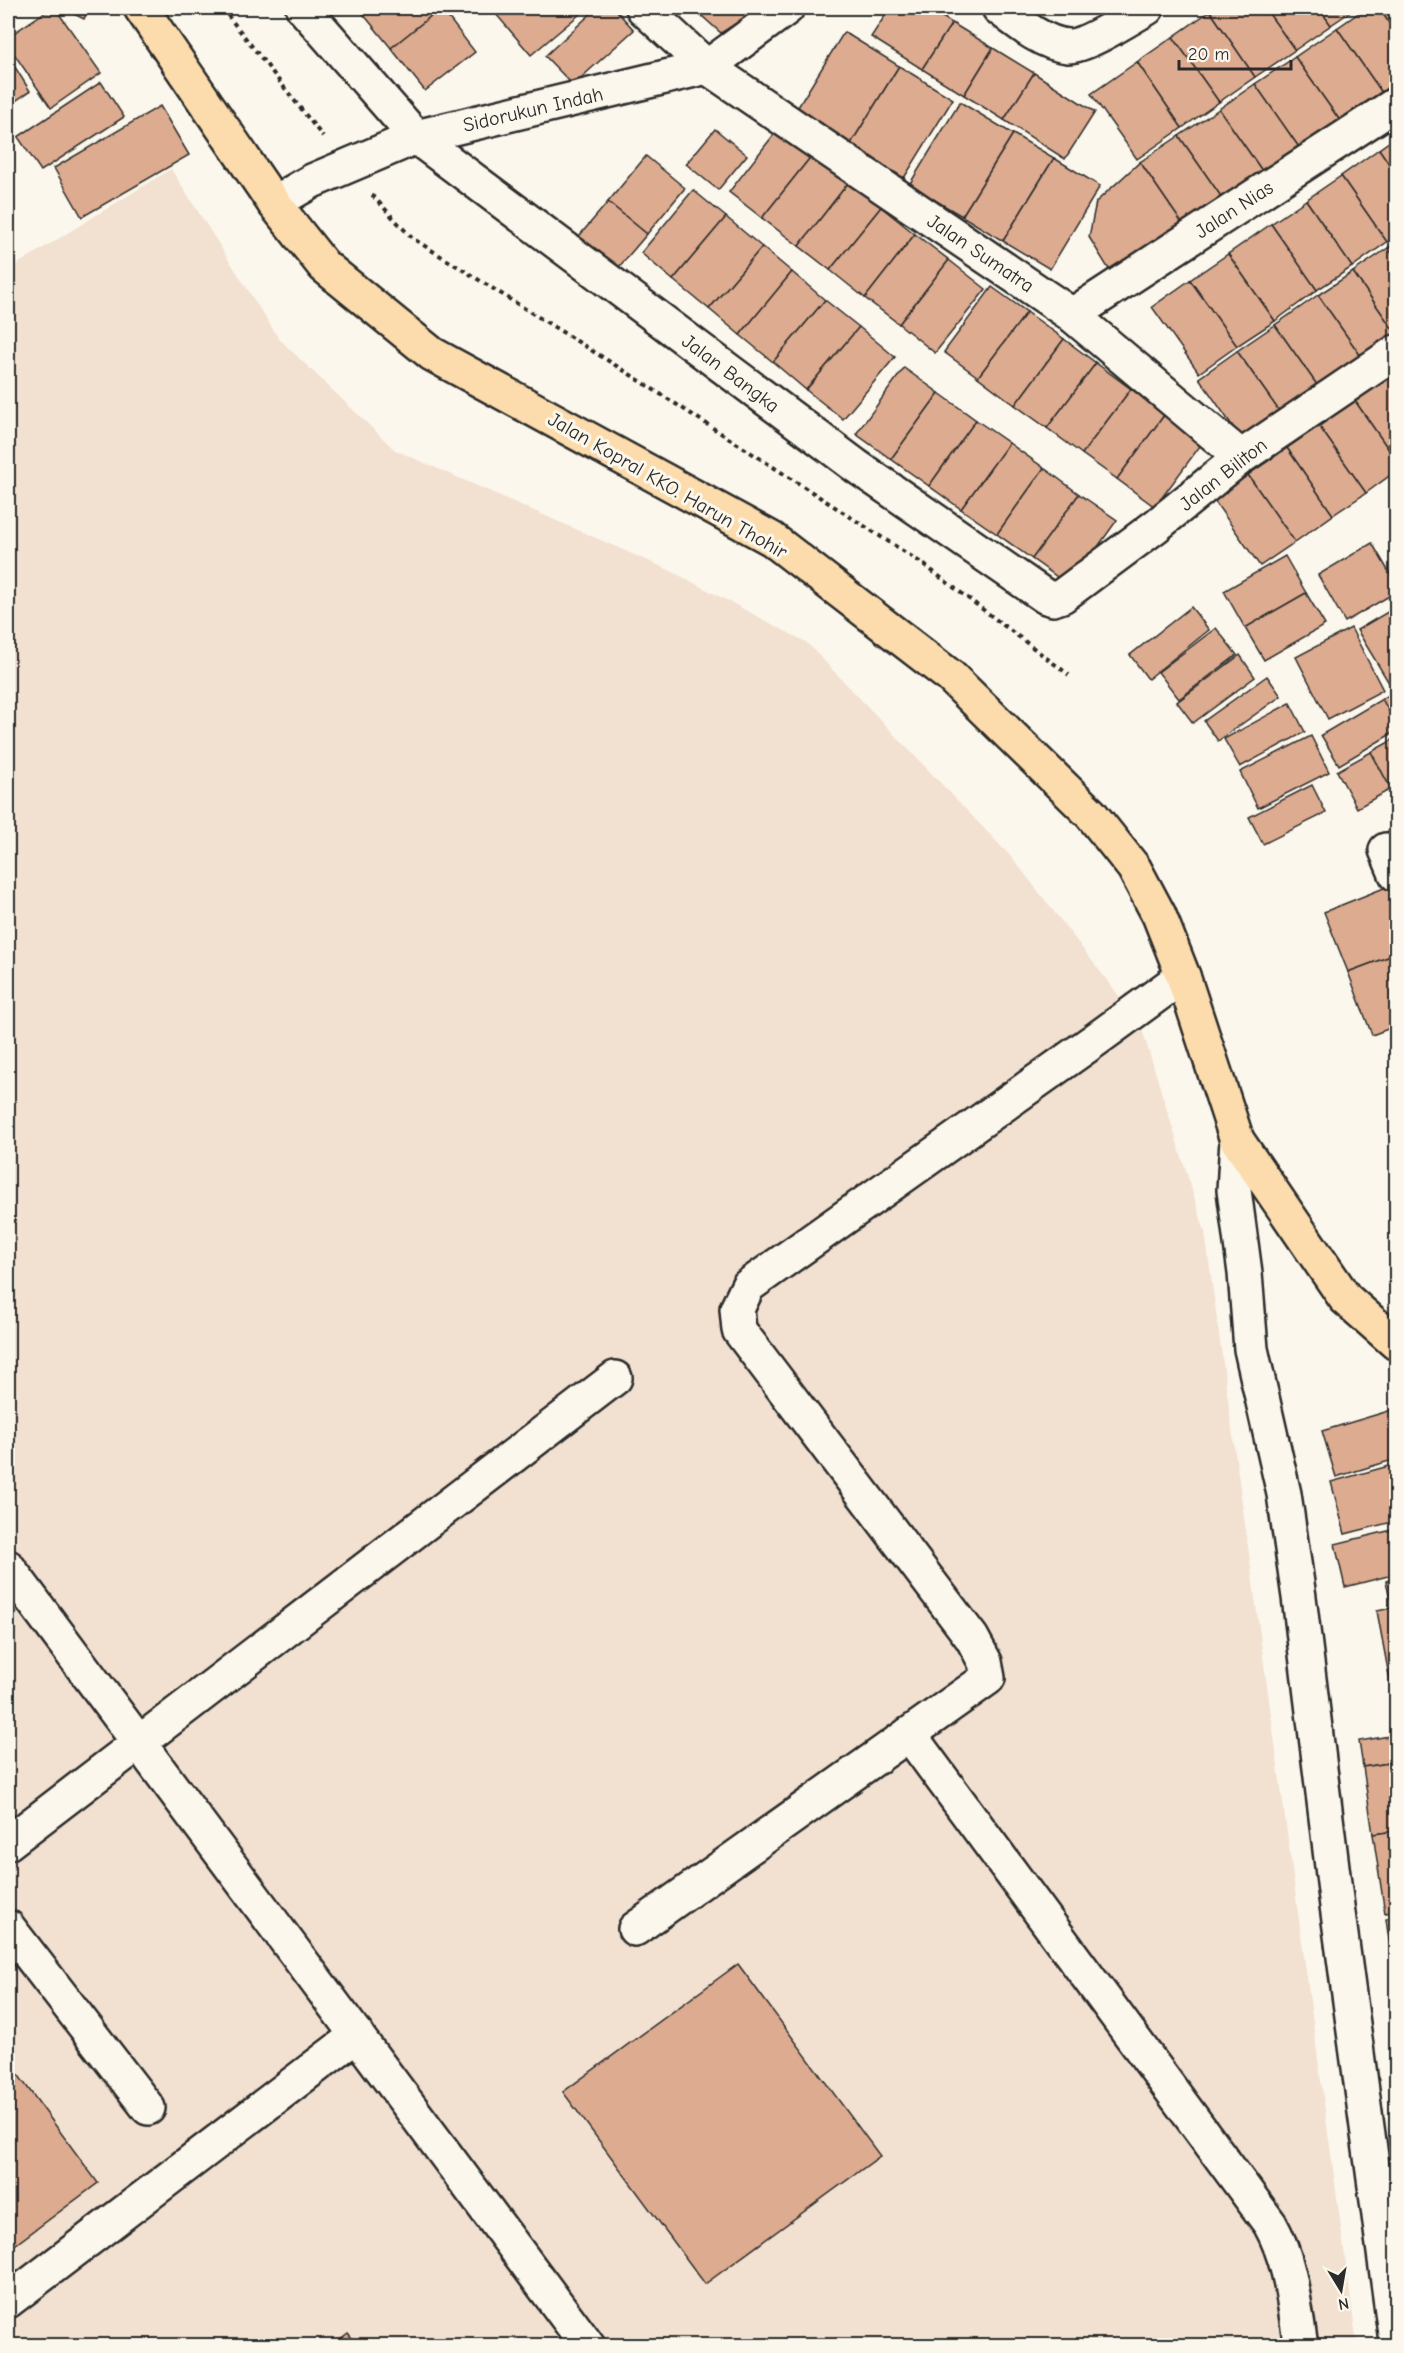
<svg xmlns="http://www.w3.org/2000/svg" width="1404" height="2353" font-family="'Comic Neue',sans-serif">
<style>
.built{fill:#f2e0d0}
.building{fill:#ddab8f;stroke:#2b2b2b;stroke-width:1.5}
.lines{fill:none;stroke-linecap:round;stroke-linejoin:round}
.minor-casing{stroke:#2b2b2b;stroke-width:38}
.major-casing{stroke:#2b2b2b;stroke-width:38}
.path{stroke:#2b2b2b;stroke-width:4;stroke-dasharray:4.5 4.5;stroke-linecap:butt}
.minor{stroke:#fbf7ec;stroke-width:33}
.major{stroke:#fcdcac;stroke-width:33}
.labels{text-anchor:middle;stroke-width:6;stroke-linejoin:round;paint-order:stroke}
.street-label{font-size:20px;fill:#2b2b2b;stroke:#fbf7ec}
</style>
<rect width="100%" height="100%" fill="#fbf7ec"/>
<filter id="ink" filterUnits="userSpaceOnUse"><feTurbulence type="fractalNoise" baseFrequency=".0167" numOctaves="2"/><feDisplacementMap in="SourceGraphic" scale="12" xChannelSelector="R" yChannelSelector="G"/><feConvolveMatrix kernelMatrix="1 2 1 2 8 2 1 2 1" color-interpolation-filters="sRGB"/></filter>
<g filter="url(#ink)">
<!-- built -->
<path class="built" d="M171,169L279,339L395,450L671,571L806,642L1014,860L1140,1023L1205,1232L1357,2345L8,2346V270Z"/>
<!-- building -->
<g class="building">
<path d="M51,8H55L101,73L51,108L8,45V37Z"/>
<path d="M62,8H89L84,19Z"/>
<path d="M361,8H441L391,48L359,9Z"/>
<path d="M441,8L475,52L425,91L391,48Z"/>
<path d="M502,8H574L580,14L531,55L495,13Z"/>
<path d="M597,8H614L634,30L573,85L545,56Z"/>
<path d="M693,8H760L721,33Z"/>
<path d="M890,8H928L952,23L922,69L871,37Z"/>
<path d="M1216,8H1265L1295,50L1255,77L1210,11Z"/>
<path d="M1265,8H1319L1331,25L1295,50Z"/>
<path d="M1319,8H1356L1331,25Z"/>
<path d="M1366,8H1379L1396,33V89L1385,97L1337,28Z"/>
<path d="M1379,8H1396V33Z"/>
<path d="M1210,11L1255,77L1219,102L1173,37Z"/>
<path d="M952,23L993,48L964,95L922,69Z"/>
<path d="M1337,28L1385,97L1343,125L1295,57Z"/>
<path d="M844,32L899,66L850,145L795,112Z"/>
<path d="M1173,37L1219,102L1182,128L1137,62Z"/>
<path d="M993,48L1034,73L1004,120L964,95Z"/>
<path d="M8,56L30,91L8,106Z"/>
<path d="M1295,57L1343,125L1303,153L1255,84Z"/>
<path d="M1137,62L1182,128L1137,159L1091,94Z"/>
<path d="M899,66L953,99L904,178L850,145Z"/>
<path d="M1034,73L1095,112L1065,159L1004,120Z"/>
<path d="M101,82L124,117L41,171L18,137Z"/>
<path d="M1255,84L1303,153L1267,178L1219,109Z"/>
<path d="M960,102L1013,134L962,216L909,185Z"/>
<path d="M160,106L189,155L82,217L54,168Z"/>
<path d="M1219,109L1267,178L1227,205L1179,136Z"/>
<path d="M779,128L813,154L762,218L729,192Z"/>
<path d="M715,129L747,155L718,190L686,164Z"/>
<path d="M1013,134L1054,158L1003,241L962,216Z"/>
<path d="M1179,136L1227,205L1188,232L1140,162Z"/>
<path d="M1396,137V174L1379,149Z"/>
<path d="M1379,149L1396,174V236L1387,242L1341,176Z"/>
<path d="M813,154L849,182L799,246L762,218Z"/>
<path d="M646,156L685,188L647,234L608,202Z"/>
<path d="M1054,158L1100,186L1050,269L1003,241Z"/>
<path d="M1140,162L1188,232L1116,281L1089,237L1096,202Z"/>
<path d="M1341,176L1387,242L1352,267L1306,200Z"/>
<path d="M849,182L881,207L830,270L799,246Z"/>
<path d="M693,190L726,217L673,280L641,253Z"/>
<path d="M1306,200L1352,267L1317,290L1271,224Z"/>
<path d="M608,202L647,234L613,274L574,242Z"/>
<path d="M881,207L915,234L865,298L830,270Z"/>
<path d="M726,217L762,247L709,309L673,280Z"/>
<path d="M1271,224L1317,290L1275,321L1228,254Z"/>
<path d="M915,234L949,260L899,324L865,298Z"/>
<path d="M1396,242V259L1388,248Z"/>
<path d="M762,247L792,272L740,335L709,309Z"/>
<path d="M1388,248L1396,259V334L1353,272Z"/>
<path d="M1228,254L1275,321L1237,346L1190,280Z"/>
<path d="M949,260L986,289L935,353L899,324Z"/>
<path d="M792,272L825,300L773,362L740,335Z"/>
<path d="M1353,272L1396,334V341L1365,362L1318,295Z"/>
<path d="M1190,280L1237,346L1199,373L1152,307Z"/>
<path d="M992,287L1027,312L978,377L944,352Z"/>
<path d="M1318,295L1365,362L1322,392L1275,325Z"/>
<path d="M825,300L859,327L806,390L773,362Z"/>
<path d="M1027,312L1064,339L1015,405L978,377Z"/>
<path d="M1275,325L1322,392L1284,418L1237,351Z"/>
<path d="M859,327L895,357L843,419L806,390Z"/>
<path d="M1064,339L1096,363L1047,428L1015,405Z"/>
<path d="M1237,351L1284,418L1245,444L1199,378Z"/>
<path d="M1096,363L1131,389L1082,454L1047,428Z"/>
<path d="M904,368L939,393L891,459L856,434Z"/>
<path d="M1396,372V385L1391,376Z"/>
<path d="M1391,376L1396,385V460L1355,401Z"/>
<path d="M1131,389L1165,414L1117,479L1082,454Z"/>
<path d="M939,393L976,420L929,486L891,459Z"/>
<path d="M1355,401L1396,460V471L1366,493L1319,426Z"/>
<path d="M1165,414L1203,442L1155,507L1117,479Z"/>
<path d="M976,420L1009,443L961,509L929,486Z"/>
<path d="M1319,426L1366,493L1333,515L1287,448Z"/>
<path d="M1009,443L1044,468L997,534L961,509Z"/>
<path d="M1287,448L1333,515L1295,542L1248,475Z"/>
<path d="M1044,468L1079,494L1032,559L997,534Z"/>
<path d="M1248,475L1295,542L1260,566L1213,499Z"/>
<path d="M1079,494L1117,520L1070,586L1032,559Z"/>
<path d="M1372,543L1396,584V592L1345,622L1318,575Z"/>
<path d="M1285,556L1306,593L1245,628L1224,591Z"/>
<path d="M1306,593L1325,625L1264,660L1245,628Z"/>
<path d="M1191,607L1209,630L1148,679L1130,655Z"/>
<path d="M1396,607V678L1389,683L1357,630Z"/>
<path d="M1216,628L1237,655L1179,699L1158,672Z"/>
<path d="M1351,628L1383,690L1328,719L1296,657Z"/>
<path d="M1240,655L1255,677L1193,723L1177,702Z"/>
<path d="M1267,676L1281,696L1218,741L1204,721Z"/>
<path d="M1396,691V724L1382,699Z"/>
<path d="M1382,699L1396,724V731L1339,765L1321,735Z"/>
<path d="M1290,703L1305,732L1240,767L1224,739Z"/>
<path d="M1311,736L1329,772L1258,808L1240,772Z"/>
<path d="M1396,738V786L1391,789L1371,752Z"/>
<path d="M1371,752L1391,789L1357,808L1337,771Z"/>
<path d="M1312,785L1326,813L1263,844L1249,817Z"/>
<path d="M1389,886L1396,905V954L1348,972L1324,912Z"/>
<path d="M1396,954V1026L1372,1035L1348,972Z"/>
<path d="M1392,1410L1396,1424V1459L1336,1477L1322,1431Z"/>
<path d="M1396,1464V1521L1345,1534L1331,1482Z"/>
<path d="M1396,1529V1574L1345,1587L1335,1544Z"/>
<path d="M1396,1578V1596L1390,1598L1386,1581Z"/>
<path d="M1396,1607V1675L1389,1676L1377,1611Z"/>
<path d="M1396,1675V1713L1389,1676Z"/>
<path d="M1396,1735V1762L1363,1767L1359,1741Z"/>
<path d="M1396,1762V1831L1373,1834L1363,1767Z"/>
<path d="M1396,1831V1911L1385,1913L1373,1834Z"/>
<path d="M1396,1917V1954L1391,1955L1386,1919Z"/>
<path d="M738,1964L880,2156L705,2284L563,2092Z"/>
<path d="M8,2061L98,2183L8,2250Z"/>
<path d="M348,2333L358,2346H331Z"/>
</g>
<g class="lines">
<!-- minor casing -->
<g class="minor-casing">
<g id="minor">
<path d="M303,8L416,137L856,466L1046,597L1053,599L1062,596L1156,526L1241,457L1396,352"/>
<path d="M643,8L707,67L1072,315L1241,457"/>
<path d="M999,8C1017,22 1043,44 1068,46C1085,47 1131,17 1147,8"/>
<path d="M274,203L312,181L416,137L707,67L787,8"/>
<path d="M1072,315L1396,104"/>
<path d="M1386,850L1396,874"/>
<path d="M1237,1140L1234,1190L1245,1273L1251,1349L1284,1494L1299,1597L1335,1891L1396,2341"/>
<path d="M8,1567L588,2346"/>
<path d="M909,1734L1270,2224C1291,2261 1294,2304 1301,2346"/>
<path d="M8,1843L615,1378"/>
<path d="M8,1927L148,2108"/>
<path d="M635,1929L988,1678L985,1662L972,1638L739,1330L737,1309L748,1286L1098,1038L1183,976"/>
<path d="M8,2301L357,2035"/>
</g>
</g>
<!-- major casing -->
<g class="major-casing">
<path id="major" d="M141,8L274,203L324,266L432,354L772,539L951,677L1091,814L1134,868L1159,915L1183,976L1237,1140L1345,1298L1396,1343"/>
</g>
<!-- path -->
<g class="path">
<path d="M222,8L323,137"/>
<path d="M372,195L412,238L631,375L923,564L1069,675"/>
</g>
<!-- minor -->
<use href="#minor" class="minor"/>
<!-- major -->
<use href="#major" class="major"/>
</g>
</g>
<g class="labels">
<!-- street labels -->
<g class="street-label">
<text transform="translate(533 109) rotate(-13)" y="7">Sidorukun Indah</text>
<text transform="translate(1234 209) rotate(-33)" y="7">Jalan Nias</text>
<text transform="translate(981 253) rotate(34)" y="7">Jalan Sumatra</text>
<text transform="translate(731 373) rotate(37)" y="7">Jalan Bangka</text>
<text transform="translate(1223 474) rotate(-38)" y="7">Jalan Biliton</text>
<text transform="translate(668 485) rotate(30)" y="7">Jalan Kopral KKO. Harun Thohir</text>
</g>
</g>
<!-- margin -->
<rect width="1404" height="2353" fill="none" stroke="#fbf7ec" stroke-width="30"/>
<rect x="15" y="15" width="1374" height="2323" fill="none" stroke="#2b2b2b" stroke-width="2" filter="url(#ink)"/>
<!-- north arrow -->
<g transform="translate(1341 2290) rotate(169)" stroke="#fbf7ec" stroke-width="4.5" paint-order="stroke">
<path d="M0-4.5L10 22L0 15L-10 22Z" fill="#2b2b2b"/>
<text y="-9" font-size="16" font-weight="bold" text-anchor="middle" fill="#2b2b2b">N</text>
</g>
<!-- scale -->
<path d="M1179 60v9h112v-9" fill="none" stroke="#2b2b2b" stroke-width="3"/>
<text x="1188" y="60" font-size="18" fill="#2b2b2b" stroke="#fbf7ec" stroke-width="4.5" paint-order="stroke">20 m</text>
</svg>
